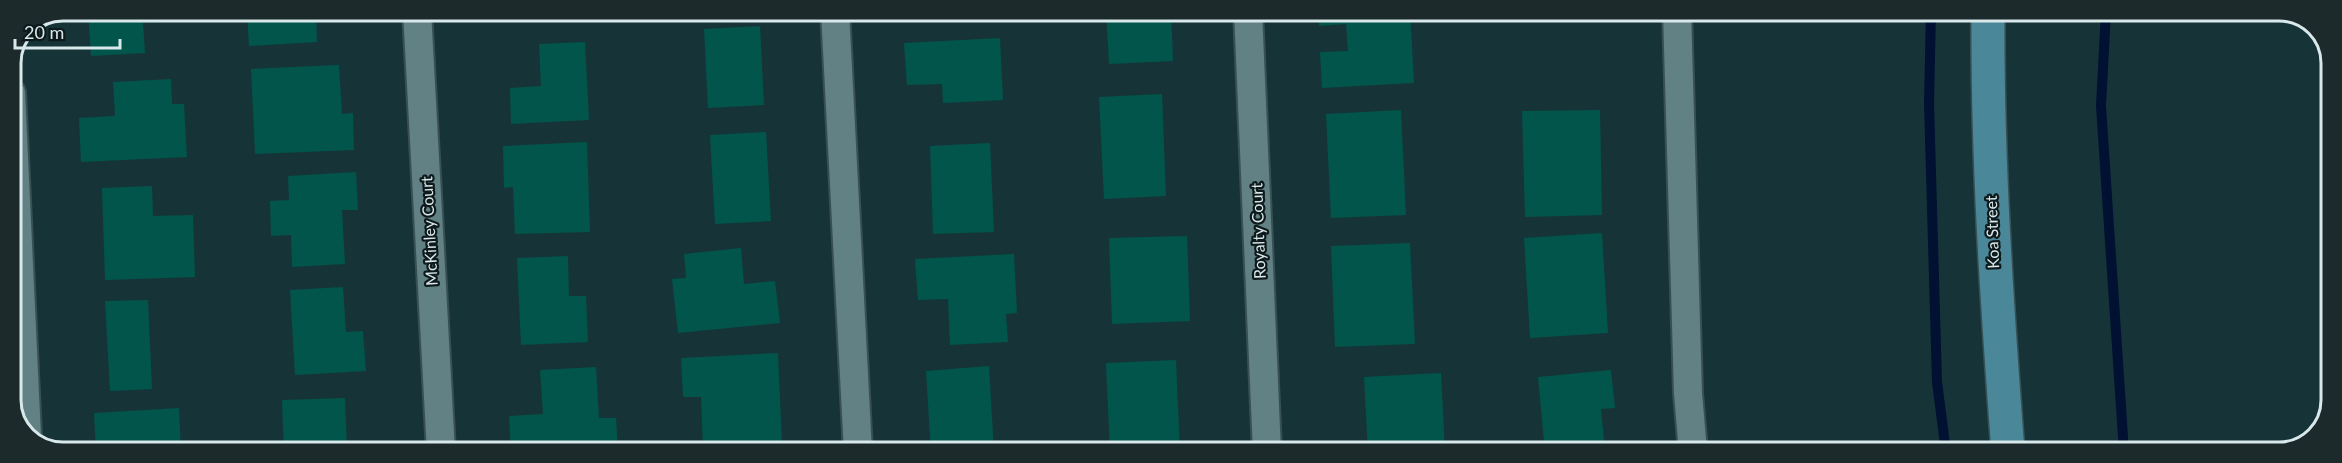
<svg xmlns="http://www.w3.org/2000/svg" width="2342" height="463" font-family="Lato,sans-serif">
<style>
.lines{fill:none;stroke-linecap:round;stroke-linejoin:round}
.stream{stroke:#001132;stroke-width:10}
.building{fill:#02554b}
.street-casing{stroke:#385054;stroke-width:32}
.secondary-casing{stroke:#385054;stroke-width:36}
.street{stroke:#628185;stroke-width:28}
.secondary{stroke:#4a8799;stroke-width:33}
.labels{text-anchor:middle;stroke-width:4.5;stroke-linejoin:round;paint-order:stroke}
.street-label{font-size:16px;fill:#d8e8eb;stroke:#0d191b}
.rim{fill:none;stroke:#d8e8eb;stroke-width:3}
</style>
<rect width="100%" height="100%" fill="#163438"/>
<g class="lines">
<!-- stream -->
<g class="stream">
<path d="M1931,11L1929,103L1937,382L1946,452"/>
<path d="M2106,11L2101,106L2124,452"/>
</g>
</g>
<!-- building -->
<g class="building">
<path d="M88,11H184L185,21L143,23L145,53L91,56Z"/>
<path d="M247,11H316L317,42L249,46Z"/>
<path d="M522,11H555V13L522,14Z"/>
<path d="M1106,11H1171L1173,61L1109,64Z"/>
<path d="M1318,11H1410L1414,83L1322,88L1320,52L1348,51L1346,24L1319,26Z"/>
<path d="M760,26L764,105L708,108L704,29Z"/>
<path d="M1000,38L1003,100L943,103L942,84L907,85L904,43Z"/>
<path d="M585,42L589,120L511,124L510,88L541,86L539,44Z"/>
<path d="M339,65L342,114L353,113L354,150L255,154L251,69Z"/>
<path d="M171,79L172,104H184L187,157L81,162L79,118L115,116L113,82Z"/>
<path d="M1162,94L1166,196L1104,199L1099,97Z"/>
<path d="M1401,110L1406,215L1331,218L1326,114Z"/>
<path d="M1600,110L1602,215L1525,217L1522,111Z"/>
<path d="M766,132L771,221L715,224L710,135Z"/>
<path d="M587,142L590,232L515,234L513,187L504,188L503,146Z"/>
<path d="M990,143L994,232L933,234L930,146Z"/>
<path d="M356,172L358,210H342L345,264L292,267L291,235L271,236L270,201L289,200L288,176Z"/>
<path d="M152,186L153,216L193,215L195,277L105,280L102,188Z"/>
<path d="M1602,233L1608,333L1530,338L1524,238Z"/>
<path d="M1187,236L1190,321L1112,324L1109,238Z"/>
<path d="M1410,243L1415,344L1335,347L1331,246Z"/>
<path d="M741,248L744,284L775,281L780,323L678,333L672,279L686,278L684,254Z"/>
<path d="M1014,254L1017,313L1006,314L1008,342L950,345L948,299L918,300L915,259Z"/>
<path d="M568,256L569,296H586L588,342L521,345L517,258Z"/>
<path d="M343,287L346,332L363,331L366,371L295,375L290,290Z"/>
<path d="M148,300L152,389L110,391L105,301Z"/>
<path d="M778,353L782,445L703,449L701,397H683L681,358Z"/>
<path d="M1176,360L1180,452H1110L1106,363Z"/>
<path d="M989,366L994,452H931L926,371Z"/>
<path d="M596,367L599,418H616L618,450L511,452L509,416L543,414L540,370Z"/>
<path d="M1611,370L1615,408L1601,409L1605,449L1545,452L1538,377Z"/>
<path d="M1441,373L1445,452H1368L1364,377Z"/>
<path d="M345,398L347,448L370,447L371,452H284L282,400Z"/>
<path d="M179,408L181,452H96L94,413Z"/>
</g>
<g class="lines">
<!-- street casing -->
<g class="street-casing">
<g id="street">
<path d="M417,11L441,452"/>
<path d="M835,11L858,452"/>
<path d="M1248,11L1267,452"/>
<path d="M1677,11L1688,393L1693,452"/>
<path d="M11,93L27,437"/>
</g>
</g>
<!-- secondary casing -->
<g class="secondary-casing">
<path id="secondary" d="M1988,11C1987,159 1997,305 2008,452"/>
</g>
<!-- street -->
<use href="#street" class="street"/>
<!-- secondary -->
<use href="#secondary" class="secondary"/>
</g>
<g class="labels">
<!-- street labels -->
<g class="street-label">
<text transform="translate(429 231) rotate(-93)" y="6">McKinley Court</text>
<text transform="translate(1258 231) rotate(-92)" y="6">Royalty Court</text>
<text transform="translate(1992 232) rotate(-92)" y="6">Koa Street</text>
</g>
</g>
<!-- crop -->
<path d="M0 0H2342V463H0ZM63 21H2279A42 42 0 0 1 2321 63V400A42 42 0 0 1 2279 442H63A42 42 0 0 1 21 400V63A42 42 0 0 1 63 21Z" fill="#1d2a2c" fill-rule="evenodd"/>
<path class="rim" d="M63 21H2279A42 42 0 0 1 2321 63V400A42 42 0 0 1 2279 442H63A42 42 0 0 1 21 400V63A42 42 0 0 1 63 21Z"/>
<!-- scale -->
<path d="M15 39v9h105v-9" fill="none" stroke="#d8e8eb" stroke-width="3"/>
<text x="24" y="39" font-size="18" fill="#d8e8eb" stroke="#0d191b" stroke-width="4.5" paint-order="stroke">20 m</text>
</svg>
